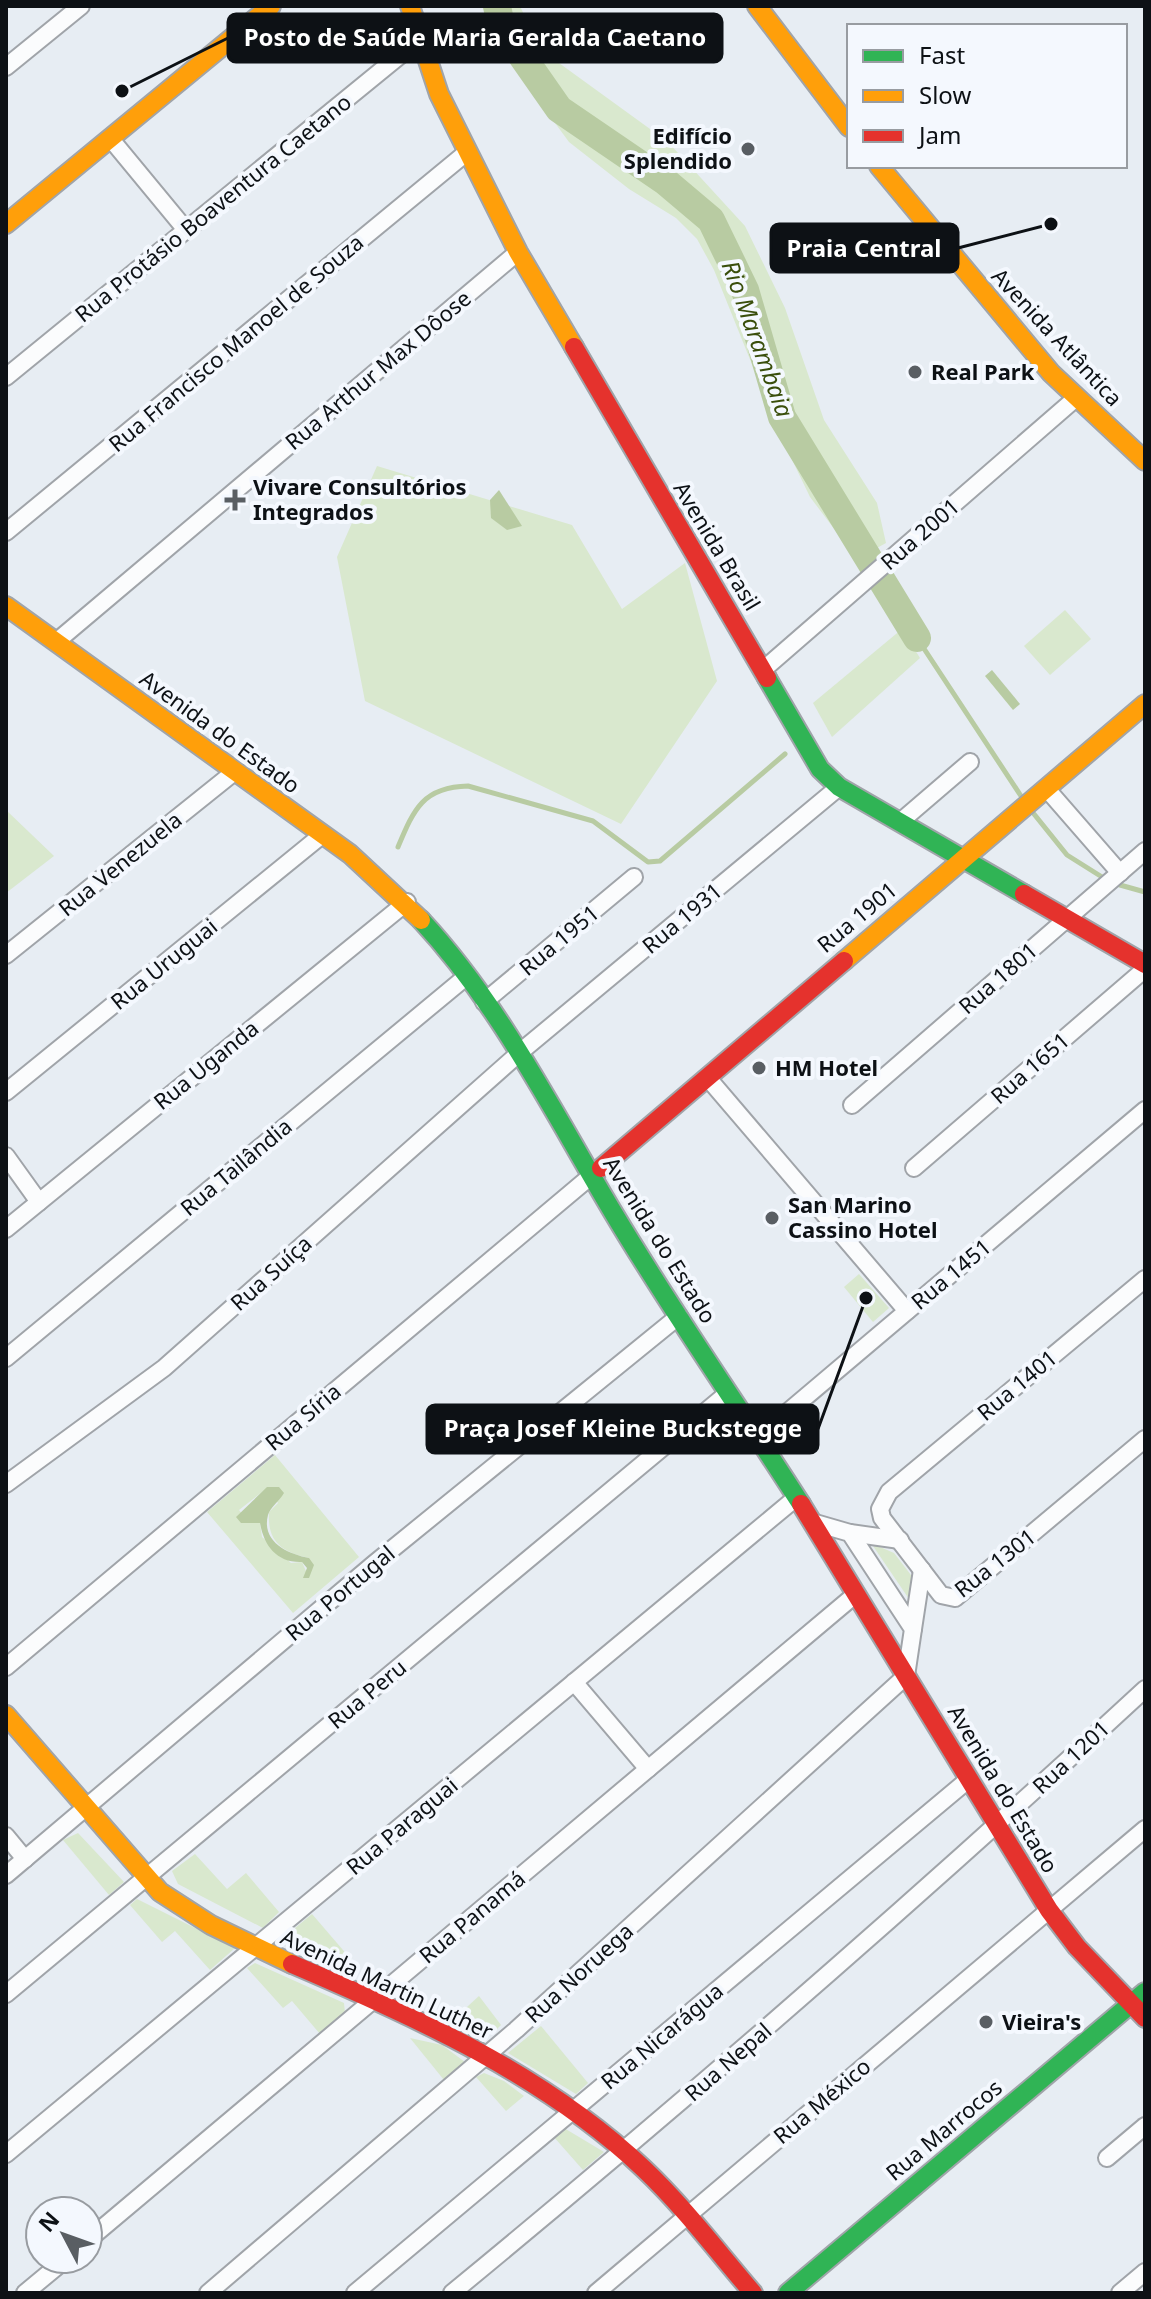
<svg xmlns="http://www.w3.org/2000/svg" width="1151" height="2299" font-family="'Noto Sans',sans-serif">
<style>
.green{fill:#d9e8ce;fill-rule:evenodd}
.water{fill:#b8cba2}
.lines{fill:none;stroke-linecap:round;stroke-linejoin:round}
.stream{stroke:#b8cba2;stroke-width:5}
.river{stroke:#b8cba2;stroke-width:28}
.street-casing{stroke:#a0a4a9;stroke-width:20}
.fast-casing{stroke:#a0a4a9;stroke-width:22}
.slow-casing{stroke:#a0a4a9;stroke-width:22}
.jam-casing{stroke:#a0a4a9;stroke-width:22}
.street{stroke:#fbfcfd;stroke-width:16}
.fast{stroke:#30b455;stroke-width:18}
.slow{stroke:#ff9f0a;stroke-width:18}
.jam{stroke:#e5322d;stroke-width:18}
.poi-dot{fill:#595e63;stroke:#f4f8fe;stroke-width:3}
.labels{text-anchor:middle;stroke-width:8;stroke-linejoin:round;paint-order:stroke}
.poi-label{font-size:22px;font-weight:bold;fill:#0d1115;stroke:#f4f8fe;text-anchor:start}
.street-label{font-size:22px;fill:#0d1115;stroke:#f4f8fe}
.water-label{font-size:24px;font-style:italic;fill:#3a4f0c;stroke:#f4f8fe}
.leader{fill:none;stroke:#0d1115;stroke-width:3}
.callout-dot{fill:#0d1115;stroke:#f4f8fe;stroke-width:3}
.callout{fill:#0d1115;stroke:#0d1115;stroke-width:3}
.callout-label{font-size:24px;text-anchor:middle;font-weight:bold;fill:#fff}
</style>
<rect width="100%" height="100%" fill="#e7edf3"/>
<!-- green -->
<g class="green">
<path d="M482,6H520L537,43L559,63L668,142L745,226L785,308L824,420L877,503L886,543L857,559L810,497L782,439L714,270L697,239L676,218L629,189L569,142L502,51Z"/>
<path d="M377,466L572,525L622,609L685,563L717,681L621,824L365,701L337,557Z"/>
<path d="M1065,610L1091,639L1050,675L1024,646Z"/>
<path d="M902,629L920,658L832,737L813,703Z"/>
<path d="M6,810L54,856L6,893Z"/>
<path d="M859,1274L889,1308L873,1322L844,1287Z"/>
<path d="M275,1455L359,1557L293,1613L207,1512ZM267,1488L278,1503L269,1512C267,1542 282,1552 309,1558V1578L302,1562L291,1563L262,1537L260,1523H249L239,1510Z"/>
<path d="M871,1543L894,1553L914,1579L909,1599Z"/>
<path d="M78,1833L124,1882L109,1895L63,1840Z"/>
<path d="M195,1854L227,1889L246,1873L279,1912L263,1928L178,1884L172,1871Z"/>
<path d="M137,1899L235,1948L210,1970L175,1931L162,1942L130,1905Z"/>
<path d="M312,1914L355,1964L295,1935V1928Z"/>
<path d="M255,1963L344,2003L345,2013L320,2034L292,2001L283,2008L247,1968Z"/>
<path d="M479,1996L501,2025L496,2030L456,2017Z"/>
<path d="M541,2026L588,2083L576,2094L508,2053Z"/>
<path d="M410,2038L442,2045L465,2062L444,2080Z"/>
<path d="M484,2073L504,2081L524,2096L506,2111L476,2077Z"/>
<path d="M564,2128L604,2152L583,2170L553,2136Z"/>
</g>
<!-- water -->
<g class="water">
<path d="M499,490L522,526L507,530L491,518L490,500Z"/>
<path d="M992,670L1020,704L1013,710L985,676Z"/>
<path d="M267,1487H279L284,1493C280,1500 270,1508 268,1515C261,1542 288,1554 309,1558L314,1565L309,1578H303L307,1568L302,1562C277,1563 264,1546 260,1523H241L236,1517Z"/>
</g>
<g class="lines">
<!-- stream -->
<g class="stream">
<path d="M917,638L1021,796"/>
<path d="M1034,814L1067,855L1102,877"/>
<path d="M398,847C414,809 423,787 468,786L593,821L648,862L660,861L785,754"/>
<path d="M1120,885L1145,892"/>
</g>
<!-- river -->
<path class="river" d="M497,6L501,26L559,109L666,182L711,220L745,290L782,417L917,638"/>
<!-- street casing -->
<g class="street-casing">
<g id="street">
<path d="M6,67L81,6"/>
<path d="M110,138L186,230"/>
<path d="M6,377L420,39"/>
<path d="M6,532L466,153"/>
<path d="M56,642L518,252"/>
<path d="M764,669L1076,398"/>
<path d="M1046,788L1120,873"/>
<path d="M900,822L970,762"/>
<path d="M6,955L233,773"/>
<path d="M484,1002L634,877"/>
<path d="M707,1077L907,1311"/>
<path d="M6,1092L322,835"/>
<path d="M852,1105L1145,851"/>
<path d="M6,1156L39,1202"/>
<path d="M914,1168L1145,969"/>
<path d="M6,1229L407,902"/>
<path d="M1145,1279L889,1492L880,1509L882,1518L941,1595L955,1598L1145,1439"/>
<path d="M6,1358L467,976"/>
<path d="M757,1438L1145,1110"/>
<path d="M6,1484L164,1368L525,1048L839,787"/>
<path d="M850,1533L900,1540"/>
<path d="M913,1629L922,1570"/>
<path d="M6,1667L597,1171"/>
<path d="M574,1682L648,1769"/>
<path d="M6,1836L25,1859"/>
<path d="M6,1875L375,1563L679,1316"/>
<path d="M6,1994L728,1393"/>
<path d="M6,2154L797,1497"/>
<path d="M1107,2158L1145,2126"/>
<path d="M88,2240L856,1594"/>
<path d="M25,2293L66,2259"/>
<path d="M208,2293L516,2030L906,1676L913,1629L850,1533L812,1522"/>
<path d="M355,2293L969,1779"/>
<path d="M452,2293C689,2098 920,1897 1145,1689"/>
<path d="M596,2293L1145,1829"/>
<path d="M1120,2293L1145,2272"/>
</g>
</g>
<!-- fast casing -->
<g class="fast-casing">
<g id="fast">
<path d="M767,678L820,769L839,787L1024,894"/>
<path d="M421,920C501,1006 554,1114 614,1214C673,1313 739,1407 801,1504"/>
<path d="M788,2293L1145,1992"/>
</g>
</g>
<!-- slow casing -->
<g class="slow-casing">
<g id="slow">
<path d="M410,6L439,94L518,252L574,347"/>
<path d="M757,6L849,127"/>
<path d="M879,166L1051,373L1145,461"/>
<path d="M6,224L271,6"/>
<path d="M6,606L350,854L421,920"/>
<path d="M844,961L1145,704"/>
<path d="M6,1715L160,1892L211,1925L292,1964"/>
</g>
</g>
<!-- jam casing -->
<g class="jam-casing">
<g id="jam">
<path d="M574,347L767,678"/>
<path d="M1024,894L1145,964"/>
<path d="M601,1168L844,961"/>
<path d="M801,1504L1049,1910L1077,1947L1145,2018"/>
<path d="M292,1964C416,2017 545,2075 644,2169C684,2207 717,2251 753,2293"/>
</g>
</g>
<!-- street -->
<use href="#street" class="street"/>
<!-- fast -->
<use href="#fast" class="fast"/>
<!-- slow -->
<use href="#slow" class="slow"/>
<!-- jam -->
<use href="#jam" class="jam"/>
</g>
<!-- markers -->
<g class="poi-dot">
<circle cx="748" cy="149" r="8"/>
<circle cx="915" cy="372" r="8"/>
<path d="M231 488h8v8h8v8h-8v8h-8v-8h-8v-8h8z"/>
<circle cx="759" cy="1068" r="8"/>
<circle cx="772" cy="1218" r="8"/>
<circle cx="986" cy="2022" r="8"/>
</g>
<g class="labels">
<!-- poi labels -->
<g class="poi-label">
<text x="732" y="144" text-anchor="end">Edifício<tspan x="732" dy="25">Splendido</tspan></text>
<text x="931" y="380">Real Park</text>
<text x="253" y="495">Vivare Consultórios<tspan x="253" dy="25">Integrados</tspan></text>
<text x="775" y="1076">HM Hotel</text>
<text x="788" y="1213">San Marino<tspan x="788" dy="25">Cassino Hotel</tspan></text>
<text x="1002" y="2030">Vieira's</text>
</g>
<!-- street labels -->
<g class="street-label">
<text transform="translate(213 208) rotate(-39)" y="8">Rua Protásio Boaventura Caetano</text>
<text transform="translate(1057 337) rotate(47)" y="8">Avenida Atlântica</text>
<text transform="translate(236 343) rotate(-40)" y="8">Rua Francisco Manoel de Souza</text>
<text transform="translate(378 370) rotate(-40)" y="8">Rua Arthur Max Dôose</text>
<text transform="translate(920 534) rotate(-41)" y="8">Rua 2001</text>
<text transform="translate(717 546) rotate(59)" y="8">Avenida Brasil</text>
<text transform="translate(220 732) rotate(36)" y="8">Avenida do Estado</text>
<text transform="translate(120 864) rotate(-39)" y="8">Rua Venezuela</text>
<text transform="translate(857 917) rotate(-40)" y="8">Rua 1901</text>
<text transform="translate(682 918) rotate(-40)" y="8">Rua 1931</text>
<text transform="translate(559 940) rotate(-40)" y="8">Rua 1951</text>
<text transform="translate(164 964) rotate(-39)" y="8">Rua Uruguai</text>
<text transform="translate(998 978) rotate(-41)" y="8">Rua 1801</text>
<text transform="translate(206 1065) rotate(-39)" y="8">Rua Uganda</text>
<text transform="translate(1030 1068) rotate(-41)" y="8">Rua 1651</text>
<text transform="translate(236 1167) rotate(-40)" y="8">Rua Tailândia</text>
<text transform="translate(660 1240) rotate(58)" y="8">Avenida do Estado</text>
<text transform="translate(271 1273) rotate(-42)" y="8">Rua Suíça</text>
<text transform="translate(951 1274) rotate(-40)" y="8">Rua 1451</text>
<text transform="translate(1017 1385) rotate(-40)" y="8">Rua 1401</text>
<text transform="translate(303 1417) rotate(-40)" y="8">Rua Síria</text>
<text transform="translate(995 1563) rotate(-38)" y="8">Rua 1301</text>
<text transform="translate(340 1593) rotate(-40)" y="8">Rua Portugal</text>
<text transform="translate(367 1694) rotate(-40)" y="8">Rua Peru</text>
<text transform="translate(1071 1757) rotate(-43)" y="8">Rua 1201</text>
<text transform="translate(1003 1789) rotate(59)" y="8">Avenida do Estado</text>
<text transform="translate(402 1826) rotate(-40)" y="8">Rua Paraguai</text>
<text transform="translate(472 1917) rotate(-40)" y="8">Rua Panamá</text>
<text transform="translate(579 1973) rotate(-42)" y="8">Rua Noruega</text>
<text transform="translate(387 1984) rotate(25)" y="8">Avenida Martin Luther</text>
<text transform="translate(662 2036) rotate(-40)" y="8">Rua Nicarágua</text>
<text transform="translate(728 2062) rotate(-41)" y="8">Rua Nepal</text>
<text transform="translate(822 2101) rotate(-40)" y="8">Rua México</text>
<text transform="translate(944 2130) rotate(-40)" y="8">Rua Marrocos</text>
</g>
<!-- water labels -->
<g class="water-label">
<text transform="translate(757 339) rotate(70)" y="8">Rio Marambaia</text>
</g>
</g>
<!-- callouts -->
<path class="leader" d="M122 91L228 38M1051 224L958 248M866 1298L818 1429"/>
<g class="callout-dot">
<circle cx="122" cy="91" r="8"/>
<circle cx="1051" cy="224" r="8"/>
<circle cx="866" cy="1298" r="8"/>
</g>
<g class="callout">
<rect x="228" y="14" width="494" height="48" rx="8"/>
<rect x="771" y="224" width="187" height="48" rx="8"/>
<rect x="427" y="1405" width="391" height="48" rx="8"/>
</g>
<g class="callout-label">
<text x="475" y="46">Posto de Saúde Maria Geralda Caetano</text>
<text x="864" y="257">Praia Central</text>
<text x="623" y="1437">Praça Josef Kleine Buckstegge</text>
</g>
<!-- border -->
<rect width="1151" height="2299" fill="none" stroke="#0d1115" stroke-width="16"/>
<!-- legend -->
<rect x="847" y="24" width="280" height="144" fill="#f4f8fe" stroke="#989ca1" stroke-width="2"/>
<rect x="863" y="50" width="40" height="12" fill="#30b455" stroke="#989ca1" stroke-width="2"/>
<text x="919" y="64" font-size="24" fill="#0d1115">Fast</text>
<rect x="863" y="90" width="40" height="12" fill="#ff9f0a" stroke="#989ca1" stroke-width="2"/>
<text x="919" y="104" font-size="24" fill="#0d1115">Slow</text>
<rect x="863" y="130" width="40" height="12" fill="#e5322d" stroke="#989ca1" stroke-width="2"/>
<text x="919" y="144" font-size="24" fill="#0d1115">Jam</text>
<!-- north arrow -->
<g transform="translate(64 2235) rotate(311)"><circle r="38" fill="#f4f8fe" stroke="#989ca1" stroke-width="2"/>
<path d="M0-6L14 30L0 20L-14 30Z" fill="#595e63"/>
<text y="-12" font-size="22" font-weight="bold" text-anchor="middle" fill="#0d1115">N</text>
</g>
</svg>
